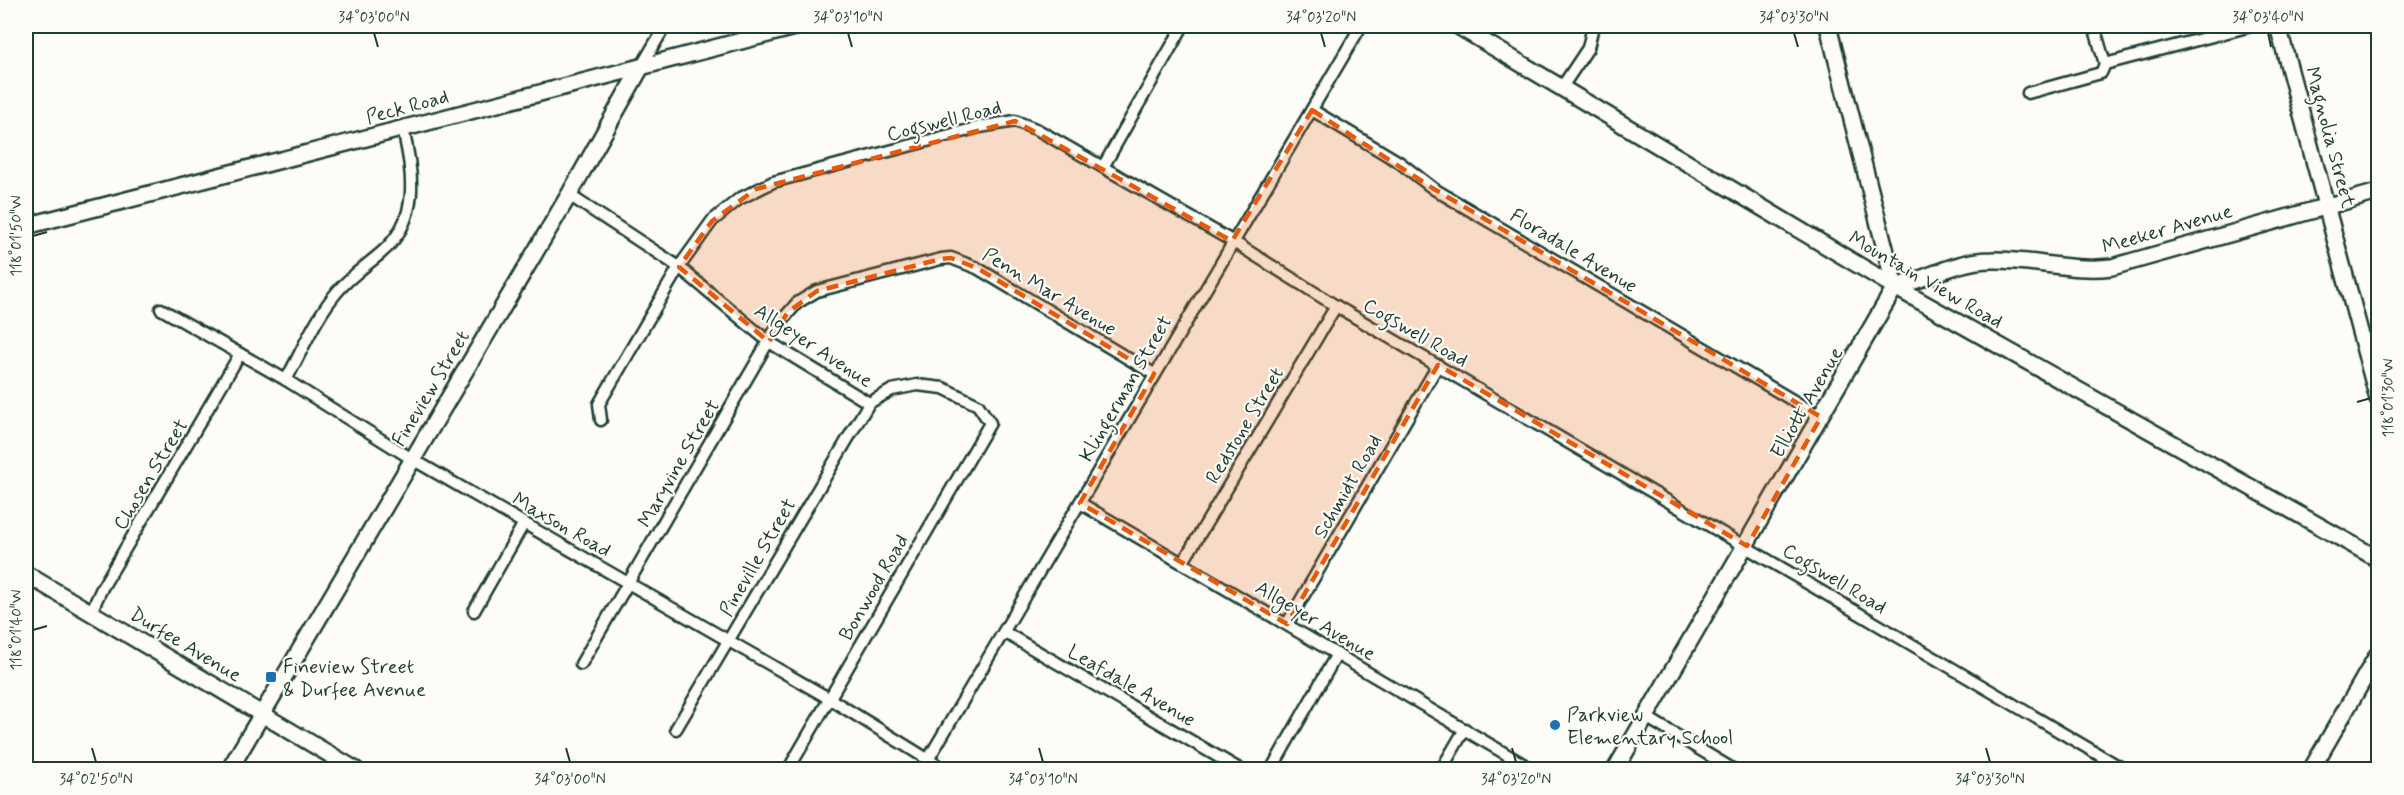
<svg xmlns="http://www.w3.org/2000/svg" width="2404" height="795" font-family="Mynerve,sans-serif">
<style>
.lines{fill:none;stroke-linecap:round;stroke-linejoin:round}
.street-casing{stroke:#1f3d34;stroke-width:15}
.secondary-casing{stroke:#1f3d34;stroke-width:20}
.street{stroke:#fdfcf7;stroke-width:10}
.secondary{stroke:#fdfcf7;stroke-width:15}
.marked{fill:#e8590c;fill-opacity:0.2;stroke:#e8590c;stroke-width:4.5;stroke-dasharray:12 8;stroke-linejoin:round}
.ticks{fill:none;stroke:#1f3d34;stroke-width:2}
.poi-dot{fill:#1f6fb2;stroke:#fdfcf7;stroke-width:2}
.labels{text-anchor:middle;stroke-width:4.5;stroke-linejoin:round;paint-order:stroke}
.street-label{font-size:20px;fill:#1f3d34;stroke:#fdfcf7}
.poi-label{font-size:20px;fill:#1f3d34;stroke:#fdfcf7;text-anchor:start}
.neatline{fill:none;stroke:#1f3d34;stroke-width:2}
.ticks-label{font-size:15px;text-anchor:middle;fill:#1f3d34}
</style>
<rect width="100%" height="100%" fill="#fdfcf7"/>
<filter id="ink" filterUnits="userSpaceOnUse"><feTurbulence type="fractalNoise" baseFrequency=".0167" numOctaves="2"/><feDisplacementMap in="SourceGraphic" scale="12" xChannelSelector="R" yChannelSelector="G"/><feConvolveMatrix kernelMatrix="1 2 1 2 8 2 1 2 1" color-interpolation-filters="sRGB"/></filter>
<g filter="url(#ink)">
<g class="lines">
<!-- street casing -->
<g class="street-casing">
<g id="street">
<path d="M2094,26L2105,64"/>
<path d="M641,67L665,26"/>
<path d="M1562,87L1588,48L1593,26"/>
<path d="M2028,93L2101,73L2105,64L2251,26"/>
<path d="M1312,110L1399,162L1434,189L1821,417"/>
<path d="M1103,167L1183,26"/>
<path d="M569,195L679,267L769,342L869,403L892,390L917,385L943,388L978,405L990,423L788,770"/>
<path d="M161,309L286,380L412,459L830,699L945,770"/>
<path d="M286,380C302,351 315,318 337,292C350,276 366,266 381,253C421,219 413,174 403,129"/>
<path d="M601,420L599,404L679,267L712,221L739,199L773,182L980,127L1015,121L1038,130L1232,241L1336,306L2125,770"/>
<path d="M1080,503L1533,770"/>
<path d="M1183,562L1336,306"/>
<path d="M474,611L524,523"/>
<path d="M91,612L102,588L240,354"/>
<path d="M1287,624L1438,365"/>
<path d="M1004,632L1241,770"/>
<path d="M581,664L778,325L797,303L817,291L941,259L951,258L977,268L1154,374"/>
<path d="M1646,717L1734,770"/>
<path d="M676,729L869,403"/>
<path d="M922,770L1361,26"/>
<path d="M1271,770L1337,654"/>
<path d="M1441,770L1465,729"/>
</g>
</g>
<!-- secondary casing -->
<g class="secondary-casing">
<g id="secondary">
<path d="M1458,26L1895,287L2378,559"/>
<path d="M2278,26L2378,399"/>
<path d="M26,226L799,26"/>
<path d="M1895,287C1928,279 1957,260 1992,260C2033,259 2071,272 2112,267L2378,192"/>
<path d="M26,574L356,770"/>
<path d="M229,770L569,195L641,67"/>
<path d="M1615,770L1895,287L1828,26"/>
<path d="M2311,770L2378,654"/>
</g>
</g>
<!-- street -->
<use href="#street" class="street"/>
<!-- secondary -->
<use href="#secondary" class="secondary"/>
</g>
</g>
<!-- marked area -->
<path class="marked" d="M1312,110L1434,189L1821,417L1747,546L1438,365L1287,624L1080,503L1154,374L977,268L951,258L941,259L817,291L788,312L769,342L679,267L712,221L756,189L1015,121L1232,241Z"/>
<!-- ticks -->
<path class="ticks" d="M374,33L378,47M848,33L852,47M1321,33L1325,47M1794,33L1798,47M2268,33L2271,47M33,236L47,232M2357,402L2371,398M33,630L47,626M92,748L96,762M566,748L570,762M1039,748L1043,762M1512,748L1516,762M1986,748L1990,762"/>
<!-- markers -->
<g class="poi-dot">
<rect x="265" y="671" width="12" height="12" rx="3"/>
<circle cx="1555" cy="725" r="6"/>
</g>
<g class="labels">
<!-- street labels -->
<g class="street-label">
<text transform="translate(407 106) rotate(-15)" y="7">Peck Road</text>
<text transform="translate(944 120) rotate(-14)" y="7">Cogswell Road</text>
<text transform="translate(2331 137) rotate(75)" y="7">Magnolia Street</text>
<text transform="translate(2167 228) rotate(-16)" y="7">Meeker Avenue</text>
<text transform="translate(1574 250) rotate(31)" y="7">Floradale Avenue</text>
<text transform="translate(1926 279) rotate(30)" y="7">Mountain View Road</text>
<text transform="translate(1050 291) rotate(31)" y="7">Penn Mar Avenue</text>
<text transform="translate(1416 332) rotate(30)" y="7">Cogswell Road</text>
<text transform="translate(814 345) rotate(33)" y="7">Allgeyer Avenue</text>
<text transform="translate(430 388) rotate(-59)" y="7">Fineview Street</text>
<text transform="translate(1125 388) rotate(-60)" y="7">Klingerman Street</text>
<text transform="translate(1806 402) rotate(-60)" y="7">Elliott Avenue</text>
<text transform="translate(1244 425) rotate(-59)" y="7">Redstone Street</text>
<text transform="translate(678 463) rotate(-60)" y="7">Maryvine Street</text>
<text transform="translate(150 474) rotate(-59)" y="7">Chosen Street</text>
<text transform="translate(1347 486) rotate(-60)" y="7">Schmidt Road</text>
<text transform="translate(562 524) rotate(30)" y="7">Maxson Road</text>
<text transform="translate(757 557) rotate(-60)" y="7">Pineville Street</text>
<text transform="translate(1835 578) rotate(31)" y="7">Cogswell Road</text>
<text transform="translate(873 587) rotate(-60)" y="7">Bonwood Road</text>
<text transform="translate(1316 620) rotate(31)" y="7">Allgeyer Avenue</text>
<text transform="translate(186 644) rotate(31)" y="7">Durfee Avenue</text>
<text transform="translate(1132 685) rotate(30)" y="7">Leafdale Avenue</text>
</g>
<!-- poi labels -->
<g class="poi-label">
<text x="283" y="673">Fineview Street<tspan x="283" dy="23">&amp; Durfee Avenue</tspan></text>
<text x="1567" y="721">Parkview<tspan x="1567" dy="23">Elementary School</tspan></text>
</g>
</g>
<!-- margin -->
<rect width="2404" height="795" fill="none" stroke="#fdfcf7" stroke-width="66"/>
<rect x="33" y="33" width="2338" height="729" class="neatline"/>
<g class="ticks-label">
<text x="374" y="22">34°03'00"N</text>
<text x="848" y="22">34°03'10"N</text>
<text x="1321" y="22">34°03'20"N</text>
<text x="1794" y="22">34°03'30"N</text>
<text x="2268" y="22">34°03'40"N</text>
<text transform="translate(16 236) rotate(-90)" y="5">118°01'50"W</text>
<text transform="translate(2388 398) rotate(-90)" y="5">118°01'30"W</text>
<text transform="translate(16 630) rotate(-90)" y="5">118°01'40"W</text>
<text x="96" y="784">34°02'50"N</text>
<text x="570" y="784">34°03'00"N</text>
<text x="1043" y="784">34°03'10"N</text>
<text x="1516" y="784">34°03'20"N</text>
<text x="1990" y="784">34°03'30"N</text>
</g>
</svg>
